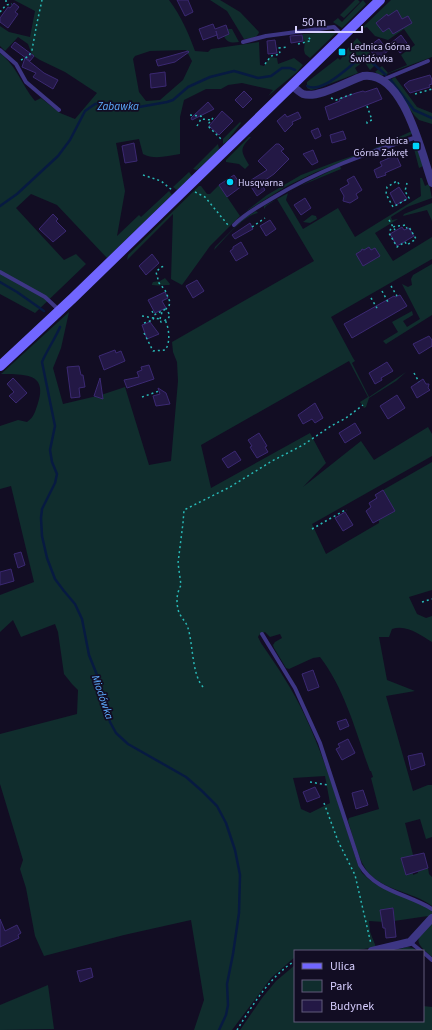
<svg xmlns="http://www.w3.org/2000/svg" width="432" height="1030" font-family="'Source Sans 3',sans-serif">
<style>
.green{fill:#102d2d;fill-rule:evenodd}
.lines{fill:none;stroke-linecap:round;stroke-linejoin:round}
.stream{stroke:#071a41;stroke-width:2.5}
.building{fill:#231845;stroke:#3b2972}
.path{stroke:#29b9b7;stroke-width:1.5;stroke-dasharray:2 3;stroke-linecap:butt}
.lane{stroke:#3d3684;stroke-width:4}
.street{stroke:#3d3684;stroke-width:8}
.secondary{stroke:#7166ff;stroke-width:10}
.poi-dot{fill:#00d4fa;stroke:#120d23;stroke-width:1.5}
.labels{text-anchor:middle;stroke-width:3.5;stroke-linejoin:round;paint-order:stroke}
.poi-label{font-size:10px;fill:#d7cfff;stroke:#120d23;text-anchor:start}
.water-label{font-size:11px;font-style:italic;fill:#5dacff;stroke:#120d23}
</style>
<rect width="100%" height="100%" fill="#120d23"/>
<!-- green -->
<g class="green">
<path d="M14,0H169C181,16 188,32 195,51L208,52L211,49L259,42L260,65L264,66L270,57L277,58L278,64L294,58L303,65L297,72L268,96L273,90L242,83L228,85L221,89H206L184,100L180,117V154C167,156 154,160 143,154L139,139L116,143L125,191L117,236L139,215L141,217L169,191L172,195L107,258L57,205L31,194L16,208L64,260L76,254L86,264L35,313L0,294V53C18,68 21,84 35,101L41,98L60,113L75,119L97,93L65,72L40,60L32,55L28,44L18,37L5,51L0,46V26L9,32L30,37L35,11ZM186,50L192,61L183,80L160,100L146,101L139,92L133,59L135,56L150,51Z"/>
<path d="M210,0H220L240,12L259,32C258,38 249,39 244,39L227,11Z"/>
<path d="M355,0H358L360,2L344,18L340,15Z"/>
<path d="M363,0L366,4L342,28L333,22L338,18L342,22Z"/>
<path d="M391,0H432V57L381,76L375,72L382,66L388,73L407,65L401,55L415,45L404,29L388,40L375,36L367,27L364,28V26Z"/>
<path d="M227,29H232L239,42C232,43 227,43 224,36L229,34Z"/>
<path d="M335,32L336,33L310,58L305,54L304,50L305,41L303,39L302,34Z"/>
<path d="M357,38L376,60L374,62L376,64L370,70L364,61L355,68L358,73L316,89L311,90L307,88V82L338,58L340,60L345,54L344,53Z"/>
<path d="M395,77L417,107L432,113V124L419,120L415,116L388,81Z"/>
<path d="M240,122L241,123C238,128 229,137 228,141L223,144V139Z"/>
<path d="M412,131L413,133L410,135L316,172L287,186L245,212L267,195L301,175L335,162L373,149Z"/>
<path d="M249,137H251C239,149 241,151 249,165L245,169L239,164L226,162V160Z"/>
<path d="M218,144L219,149L217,152L197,170L193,169Z"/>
<path d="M416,144L423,166L419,168L413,145H406Z"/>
<path d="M340,166L341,169L300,186Z"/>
<path d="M189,172L192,176L177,190L173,187Z"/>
<path d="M420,178H422L425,186L429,184L432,198L407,207L391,217L392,220L398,219L375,233L393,261L432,237V259L331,317L353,358L355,361L352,363L369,397L406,372L396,381L369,398L366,407L364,408L360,402L368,397L349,361L201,445L211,488L310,433L326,463L303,487L361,441L374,460L428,427L432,434V456L312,524L326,554L379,523V520L395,511L383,490L432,462V590L409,597L417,614L426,618L432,616V642C420,635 407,624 392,629L389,637H379L387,680L415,691L386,696L413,791L428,785H432V837L426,839L420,819L405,823L414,859L413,875L418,873V871L428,868L429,874L432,877V906C428,903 423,900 418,898C400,890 376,886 365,868C356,854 353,836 348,821L349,818L379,809L371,778L373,777L371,771H370C356,733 345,689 320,657L313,658L289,669L286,668L274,648L273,645L275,642L282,638L280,634L270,637L265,632L259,635L258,637L261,643C277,666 293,690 305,716C327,763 341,813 357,862L362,873L370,880L377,885L416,902L432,910V915L412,935L428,916L394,921V908L380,910L384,922L369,921L370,932L376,947L352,951H295V957L271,978L232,1030H194L204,1000L191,920L124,935L44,956L35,936L26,888L20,869L23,860L0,784V734L77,714L78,690L72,684L64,674L58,632L55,624L21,637L13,620L0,632V595L34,582L11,486L0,489V426L18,420L27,422C34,417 35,412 38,403C48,371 22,375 1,374L69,312L61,348L53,368L63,404L101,395L125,387L149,465L171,461L178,381L177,362L173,352L172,342L314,261L277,199L266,206L264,209V206L294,190L288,193L286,200L303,229L338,208L355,237L421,196ZM325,776L330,803L310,813L301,809L293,778Z"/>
<path d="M219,185L240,216L210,246L182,285L171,279L173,214L127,260L128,255L199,186H201L207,194H210Z"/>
<path d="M432,203V221L427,210L403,216L404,214Z"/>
<path d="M256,211L258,213C242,216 226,238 214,250L215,247L243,219Z"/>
<path d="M312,215L316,216L317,219L310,223L303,222Z"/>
<path d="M432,264V315L386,344L383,341L398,332L392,322L412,311L413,315L403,321L407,327L420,319L402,284L408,287L412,285L411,279L413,275Z"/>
<path d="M165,278L170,284L169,285C163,285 159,286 152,285V284L153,282L160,281Z"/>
<path d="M432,921V957C412,940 416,939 432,921Z"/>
<path d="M407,947L413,948L417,951H391Z"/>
<path d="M295,965V1021H423V1006L432,1007V1030H240L262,998L276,981Z"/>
<path d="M48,985L54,1029L0,1030V1005Z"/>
</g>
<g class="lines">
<!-- stream -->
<g class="stream">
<path d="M390,79L414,110L432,118"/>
<path d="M307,86C322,95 351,64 363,56L367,58L386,75"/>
<path d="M0,206L17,194L58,156L70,140L85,111L95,104L110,103L139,107L167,102L173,100L188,87L210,77L234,71L258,78L271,76L282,68H290L295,70"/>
<path d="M0,282L17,292L44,311"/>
<path d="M60,327C55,339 47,350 42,362L55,426L50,450L52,462L57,474L55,483L42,509L41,518L42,536L47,558L55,579L64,591L75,604L82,619L89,655L99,680L110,722L116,733L128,744L186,777L202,791L217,806L226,823L235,850L240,875L239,913L233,954L227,984L228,1005L226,1015L219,1030"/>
</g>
</g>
<!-- building -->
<g class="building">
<path d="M177,0H188L193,12L185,16Z"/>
<path d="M14,3L19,7L15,12L18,14L8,28L0,22V18L8,7L10,8Z"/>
<path d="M397,10L402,19L408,16L412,23L393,34L389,28L383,32L376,23L387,14L388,16Z"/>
<path d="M213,24L215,29L226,25L229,34L218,39L216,31L217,35L203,40L199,29Z"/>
<path d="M302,35L303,41L291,43L290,36Z"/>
<path d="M401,35L409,46L400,53L391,43Z"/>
<path d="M379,39L388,51L377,59L368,47Z"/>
<path d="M275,40L277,53L268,54L267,41Z"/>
<path d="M15,42L34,56L30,61L11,47Z"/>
<path d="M188,51L189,52L175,62L158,66L156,60Z"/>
<path d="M25,58L44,73L58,80L53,89L33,77L36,73L22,67Z"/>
<path d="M165,72L166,86L151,88L150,74Z"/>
<path d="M430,75L432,80V84L429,85L430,87L410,93L404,85L409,81Z"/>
<path d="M377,88L382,99L329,120L325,107L340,101L339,99L356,93L363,91L365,92Z"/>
<path d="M244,91L252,99L243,108L235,100Z"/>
<path d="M208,102L214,109L192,120L191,118Z"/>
<path d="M222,111L233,121L219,135L209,126Z"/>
<path d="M298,112L301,118L292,122L293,124L285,132L277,121L285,114L287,117Z"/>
<path d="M318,128L321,136L315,139L311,131Z"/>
<path d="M343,131L346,139L332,143L330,135Z"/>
<path d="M134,143L137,161L125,163L122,146Z"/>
<path d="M276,144H279L284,149L281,151L289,159L274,174L261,183L265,190L257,196L248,182L267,170L258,161Z"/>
<path d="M313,150L318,162L312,165L303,154Z"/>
<path d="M396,155L401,166L385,173L386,175L377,178L374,170L382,166L380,162Z"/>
<path d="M234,175L242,186L227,197L219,185Z"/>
<path d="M354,176L362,190L356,194L358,198L350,203L343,201L344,196L340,189L349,184L347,180Z"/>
<path d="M399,187L407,199L396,205L390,193Z"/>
<path d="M305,198L311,208L301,215L294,205Z"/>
<path d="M53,214L58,219L56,221L66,231L53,242L39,229Z"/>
<path d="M270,220L276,229L266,236L260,226Z"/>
<path d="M250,223L253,229L235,239L232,235Z"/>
<path d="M402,227L404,230L409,228L414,236L397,246L390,234Z"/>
<path d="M241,242L248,254L236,261L230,251L233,249V247Z"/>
<path d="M369,247L371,250L375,248L380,256L363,266L356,254L361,251L362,249L364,250Z"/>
<path d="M152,254L159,263L146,275L139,266Z"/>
<path d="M197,280L204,291L193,298L186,286Z"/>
<path d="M165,292L168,298L162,301L166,308L155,313L148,300Z"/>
<path d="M400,295L407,306L352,338L344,324L394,296L395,297Z"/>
<path d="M150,322L159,334L147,339L142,325Z"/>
<path d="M429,336L432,340V346L419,354L413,344Z"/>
<path d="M115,350L116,353L121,351L125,361L104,370L99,356Z"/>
<path d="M387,362L393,371L381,378L382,380L375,384L369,373Z"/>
<path d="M149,365L154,379L127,388L124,380L139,377L137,372L142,370L141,367Z"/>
<path d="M79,366L81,375H83L85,387L79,388L80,397L71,398L67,367Z"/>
<path d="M13,378L27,393L16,403L9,396L14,392L7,384Z"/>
<path d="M100,378L103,399L94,396Z"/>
<path d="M423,379L426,384H429L428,388L430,390L417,398L411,387Z"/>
<path d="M158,388L166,393L170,404L156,406L153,396L160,394Z"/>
<path d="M397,395L405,408L388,419L380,406Z"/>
<path d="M315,403L323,418L315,423L312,419L303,424L298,415Z"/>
<path d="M355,423L361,433L345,443L339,433Z"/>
<path d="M259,433L267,446L265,447L268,452L257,458L250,447L252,446L248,440Z"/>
<path d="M235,451L241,460L228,468L222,459Z"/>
<path d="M383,490L395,511L373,523L366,511L371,507L369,503L377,498L375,495Z"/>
<path d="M345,512L353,525L343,531L335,518Z"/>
<path d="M21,552L25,565L18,568L14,554Z"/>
<path d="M11,569L14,581L0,585V572Z"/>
<path d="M313,670L319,687L308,691L302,674Z"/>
<path d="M346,719L349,726L340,730L337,722Z"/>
<path d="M348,739L355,753L342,760L336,749L340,747L338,744Z"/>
<path d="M422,753L425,765L411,770L408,756Z"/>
<path d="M315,787L320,797L307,802L303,792Z"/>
<path d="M363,790L368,805L356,809L352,793Z"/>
<path d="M424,853L428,868L406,875L401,858Z"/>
<path d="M393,908L396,937L386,938L385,928H383L380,910Z"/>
<path d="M0,919L5,931L17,925L21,933L18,935L19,938L0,947Z"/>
<path d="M91,968L93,977L80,982L77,971Z"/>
</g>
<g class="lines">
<!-- path -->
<g class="path">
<path d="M6,0V5"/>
<path d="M0,12L6,5L12,4"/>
<path d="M298,44L310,41L311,40L308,37"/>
<path d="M21,60L29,56L32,50L37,23L42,0"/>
<path d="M265,64L271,56L280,54L279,48L287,47"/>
<path d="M415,94L432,89"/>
<path d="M331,98L336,100L352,94"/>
<path d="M367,106L372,120L367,122V124"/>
<path d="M190,115L201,116L202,119"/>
<path d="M213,118L209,123V127L222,140"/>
<path d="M197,126L201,119L212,120"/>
<path d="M143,175L161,181L172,190"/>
<path d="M399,184L397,181L387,187L386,194L393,207L409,198L405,191L407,183"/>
<path d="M195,192L205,197L228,225"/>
<path d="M389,220L395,230"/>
<path d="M405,225C397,227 392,224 389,233L397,247L405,242L407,245L416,239L409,227L406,228"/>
<path d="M252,227L265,218"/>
<path d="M391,286L397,296"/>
<path d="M382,291L388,302"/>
<path d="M371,298L377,308"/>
<path d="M152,311L154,315L166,309"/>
<path d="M142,316L160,319L161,322L168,319L170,315L166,309L169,306L170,302L165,290L159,283L156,272L161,267L166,266"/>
<path d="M160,319L162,312"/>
<path d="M144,323L153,320L154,317"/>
<path d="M144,333L153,351L165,350C171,343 169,327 165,320"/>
<path d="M414,373L419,382"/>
<path d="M142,397L159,391"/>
<path d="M312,529L345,510H347"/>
<path d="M422,602L432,599"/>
<path d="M203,687C192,675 193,644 188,628C186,621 179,616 178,609C176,600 177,593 181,585L178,563L183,523L184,510L230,487L272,461L303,445L331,426L346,418L363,405"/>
<path d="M310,782L328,785"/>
<path d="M324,803L338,841L355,875L371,944"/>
<path d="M237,1030C252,1006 270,976 295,961"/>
</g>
<!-- lane -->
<g class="lane">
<path d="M243,42L266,36L334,27L342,35"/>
<path d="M0,50L16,64L26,82L59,110"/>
<path d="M382,80L428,61"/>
<path d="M234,225C244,214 258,207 271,199C317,171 366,153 417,137"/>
<path d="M0,272L45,297L60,311"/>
<path d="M262,634L295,688L320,743L360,865C375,891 408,894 432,909"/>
<path d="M410,942L421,951"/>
<path d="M423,952L432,960"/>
</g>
<!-- street -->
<g class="street">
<path d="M293,86C296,89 299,92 303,94C318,99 348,81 363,76C404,70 422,155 432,183"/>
<path d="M372,951L410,942L432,918"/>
</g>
<!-- secondary -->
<path class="secondary" d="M0,366L73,298L380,0"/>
</g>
<!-- markers -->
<g class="poi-dot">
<rect x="338" y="48" width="8" height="8" rx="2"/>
<rect x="412" y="142" width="8" height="8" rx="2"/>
<circle cx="230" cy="182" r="4"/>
</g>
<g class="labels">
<!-- poi labels -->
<g class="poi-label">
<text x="350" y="50">Lednica Górna<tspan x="350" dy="12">Świdówka</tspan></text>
<text x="408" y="144" text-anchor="end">Lednica<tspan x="408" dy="12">Górna Zakręt</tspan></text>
<text x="238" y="186">Husqvarna</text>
</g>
<!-- water labels -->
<g class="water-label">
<text x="118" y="110">Zabawka</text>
<text transform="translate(103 697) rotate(71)" y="4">Miodówka</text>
</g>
</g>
<!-- legend -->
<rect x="294" y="950" width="130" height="72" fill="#120d23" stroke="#615b7b"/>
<rect x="302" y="963" width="20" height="6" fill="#7166ff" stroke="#615b7b"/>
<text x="330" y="970" font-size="12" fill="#d7cfff">Ulica</text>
<rect x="302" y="980" width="20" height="12" fill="#102d2d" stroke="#615b7b"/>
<text x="330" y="990" font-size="12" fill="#d7cfff">Park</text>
<rect x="302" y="1000" width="20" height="12" fill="#231845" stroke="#615b7b"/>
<text x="330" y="1010" font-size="12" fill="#d7cfff">Budynek</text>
<!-- scale -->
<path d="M296 26v6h66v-6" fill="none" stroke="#d7cfff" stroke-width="2"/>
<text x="302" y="26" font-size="12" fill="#d7cfff" stroke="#120d23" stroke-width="3" paint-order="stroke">50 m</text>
</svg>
